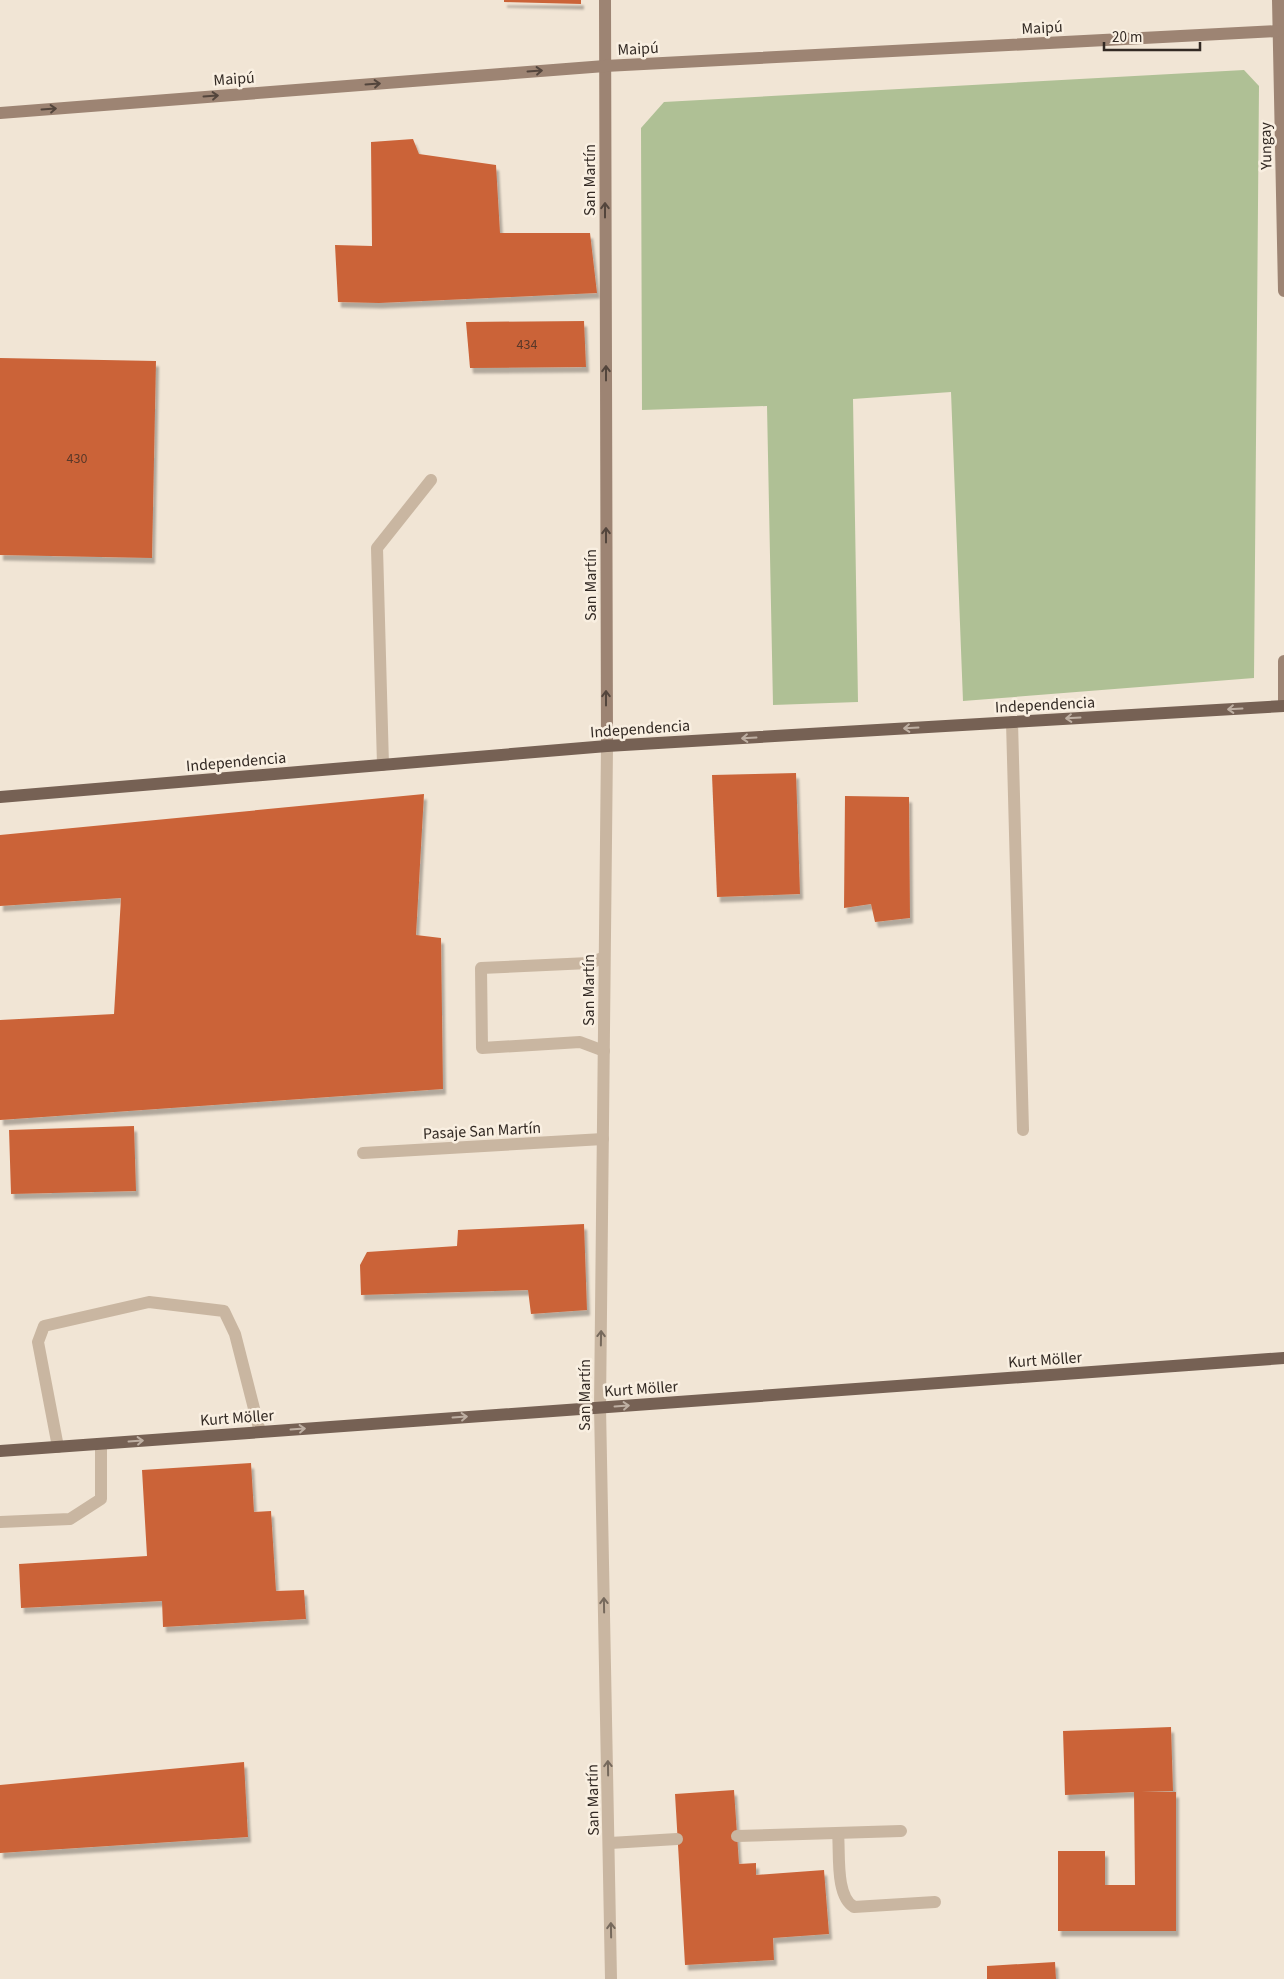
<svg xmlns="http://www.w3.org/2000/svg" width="1284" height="1979" font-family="'Source Sans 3',sans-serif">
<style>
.green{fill:#afc095}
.building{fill:#cb6439;filter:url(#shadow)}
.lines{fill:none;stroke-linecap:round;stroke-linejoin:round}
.service{stroke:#c9b6a1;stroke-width:12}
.minor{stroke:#c9b6a1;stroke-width:12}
.tertiary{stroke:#c9b6a1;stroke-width:12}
.secondary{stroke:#9d8473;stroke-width:12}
.primary{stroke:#766154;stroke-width:12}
.oneway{stroke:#53453c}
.oneway2{stroke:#beafa2}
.oneway3{stroke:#76695c}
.labels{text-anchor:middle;stroke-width:5;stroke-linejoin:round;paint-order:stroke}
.number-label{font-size:14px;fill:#593829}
.street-label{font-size:16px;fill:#332a24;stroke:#f9efe1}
</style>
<defs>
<filter id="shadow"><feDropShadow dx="3" dy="5.5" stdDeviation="1" flood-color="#0004"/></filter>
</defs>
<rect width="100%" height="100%" fill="#f1e5d5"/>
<!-- green -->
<path class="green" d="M1244,70L1259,86L1254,678L963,701L951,392L853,399L858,702L773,705L767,406L642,410L641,128L664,102Z"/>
<!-- building -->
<g class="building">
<path d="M504,0H581V4L504,2Z"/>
<path d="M413,139L419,154L496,165L500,233H590L597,293L379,303L338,302L335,245L372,246L371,142Z"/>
<path d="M584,321L586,367L470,368L466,322Z"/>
<path d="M0,358L156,361L152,558L0,555Z"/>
<path d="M796,773L800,894L717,897L712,775Z"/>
<path d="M424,794L416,935L441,938L443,1089L0,1120V1020L114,1014L121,898L0,906V835Z"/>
<path d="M845,796L909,797L910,918L875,922L871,904L844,908Z"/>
<path d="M134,1126L136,1191L11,1194L9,1130Z"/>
<path d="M584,1224L587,1310L531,1314L528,1290L361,1295L360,1265L367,1252L457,1246L458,1230Z"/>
<path d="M251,1463L254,1512L271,1511L276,1591L304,1590L306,1619L163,1627L162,1601L21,1608L19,1564L147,1556L142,1470Z"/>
<path d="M1171,1727L1173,1791L1142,1792H1176V1931H1058V1851H1105V1885H1135L1134,1792L1065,1795L1063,1731Z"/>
<path d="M244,1762L248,1837L0,1853V1785Z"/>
<path d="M734,1790L739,1864L756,1863V1875L824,1870L829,1934L773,1938L774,1960L685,1965L675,1794Z"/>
<path d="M1055,1962L1056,1979H987V1966Z"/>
</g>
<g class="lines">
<!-- service -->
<g class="service">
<path d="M1012,722L1023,1130"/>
<path d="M383,765L377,548L431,480"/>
<path d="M603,958L589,963L481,968L482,1048L580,1042L604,1051"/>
<path d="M58,1447L38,1342L44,1326L149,1302L224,1311L235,1334L260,1432"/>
<path d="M0,1522L70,1519L101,1499V1444"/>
<path d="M838,1833C840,1853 835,1896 854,1907L935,1902"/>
<path d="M737,1836L901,1831"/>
<path d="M610,1843L677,1839"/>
</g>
<!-- minor -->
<path class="minor" d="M363,1153L603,1139"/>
<!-- tertiary -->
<path class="tertiary" d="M607,746L600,1407L611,1979"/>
<!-- secondary -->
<g class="secondary">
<path d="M605,0L607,746"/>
<path d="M1278,0L1284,291"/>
<path d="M0,113L605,66L1278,31"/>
<path d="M1284,706V661"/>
</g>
<!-- primary -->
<g class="primary">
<path d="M0,797L607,746L1284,706"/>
<path d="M0,1451L1284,1358"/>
</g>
</g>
<!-- one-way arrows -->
<defs><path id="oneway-shaft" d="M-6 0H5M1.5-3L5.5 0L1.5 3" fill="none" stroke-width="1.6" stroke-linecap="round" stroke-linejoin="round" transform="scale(1.25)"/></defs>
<g class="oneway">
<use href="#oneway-shaft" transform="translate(535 71) rotate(-4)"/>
<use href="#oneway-shaft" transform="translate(373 84) rotate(-4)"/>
<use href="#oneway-shaft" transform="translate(211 96) rotate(-4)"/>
<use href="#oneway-shaft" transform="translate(49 109) rotate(-4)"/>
<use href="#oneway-shaft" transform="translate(605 210) rotate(-90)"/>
<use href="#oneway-shaft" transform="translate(606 373) rotate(-90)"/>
<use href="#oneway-shaft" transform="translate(606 535) rotate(-90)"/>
<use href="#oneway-shaft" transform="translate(606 698) rotate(-90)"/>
</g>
<g class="oneway2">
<use href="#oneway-shaft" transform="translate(1235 709) rotate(177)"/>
<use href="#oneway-shaft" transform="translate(1073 718) rotate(177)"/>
<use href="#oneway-shaft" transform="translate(911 728) rotate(177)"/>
<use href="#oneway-shaft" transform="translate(749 738) rotate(177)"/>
<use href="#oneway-shaft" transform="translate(622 1406) rotate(-4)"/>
<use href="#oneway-shaft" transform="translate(460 1417) rotate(-4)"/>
<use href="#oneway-shaft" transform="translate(298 1429) rotate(-4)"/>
<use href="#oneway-shaft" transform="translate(136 1441) rotate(-4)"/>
</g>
<g class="oneway3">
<use href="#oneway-shaft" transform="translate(601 1338) rotate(-89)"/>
<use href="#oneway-shaft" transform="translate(604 1605) rotate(-91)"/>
<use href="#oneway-shaft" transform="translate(608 1768) rotate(-91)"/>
<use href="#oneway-shaft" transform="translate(611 1930) rotate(-91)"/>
</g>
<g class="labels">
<!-- number labels -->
<g class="number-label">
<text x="527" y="349">434</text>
<text x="77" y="463">430</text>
</g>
<!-- street labels -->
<g class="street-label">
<text transform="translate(1042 27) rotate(-3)" y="6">Maipú</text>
<text transform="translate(638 48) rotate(-3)" y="6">Maipú</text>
<text transform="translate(234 78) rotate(-4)" y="6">Maipú</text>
<text transform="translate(1265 146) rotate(-91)" y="6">Yungay</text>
<text transform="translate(589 180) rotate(-90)" y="6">San Martín</text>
<text transform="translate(590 585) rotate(-90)" y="6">San Martín</text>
<text transform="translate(1045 704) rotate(-3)" y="6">Independencia</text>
<text transform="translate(640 728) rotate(-4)" y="6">Independencia</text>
<text transform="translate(236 761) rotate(-5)" y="6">Independencia</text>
<text transform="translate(588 990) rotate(-90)" y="6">San Martín</text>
<text transform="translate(482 1130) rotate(-3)" y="6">Pasaje San Martín</text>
<text transform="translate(1045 1359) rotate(-4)" y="6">Kurt Möller</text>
<text transform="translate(641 1388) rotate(-4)" y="6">Kurt Möller</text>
<text transform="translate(584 1395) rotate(-90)" y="6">San Martín</text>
<text transform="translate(237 1417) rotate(-4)" y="6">Kurt Möller</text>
<text transform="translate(592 1800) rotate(-91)" y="6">San Martín</text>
</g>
</g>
<!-- scale -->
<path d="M1104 42v8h96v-8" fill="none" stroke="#332a24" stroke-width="2.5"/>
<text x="1112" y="42" font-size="15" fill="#332a24" stroke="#f9efe1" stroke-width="4" paint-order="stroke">20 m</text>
</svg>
